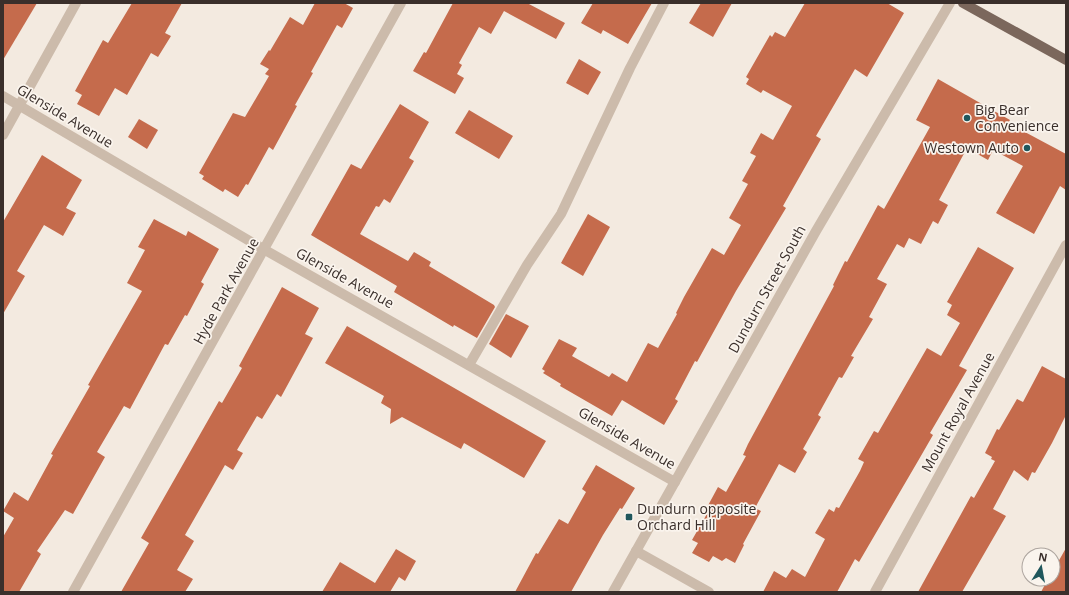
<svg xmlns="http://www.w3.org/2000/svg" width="1069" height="595" font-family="'Open Sans',sans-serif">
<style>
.building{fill:#c56b4c}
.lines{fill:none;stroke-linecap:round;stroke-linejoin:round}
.minor{stroke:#ccbbab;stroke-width:10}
.major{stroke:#7b675c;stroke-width:10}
.poi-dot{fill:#20575c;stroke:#faf4ed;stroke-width:1.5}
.labels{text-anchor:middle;stroke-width:3.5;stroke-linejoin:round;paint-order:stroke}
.poi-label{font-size:14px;fill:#3a2f2b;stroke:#faf4ed;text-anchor:start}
.street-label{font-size:14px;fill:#3a2f2b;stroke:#faf4ed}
</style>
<rect width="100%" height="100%" fill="#f3eae0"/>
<!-- building -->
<g class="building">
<path d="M3,3H37L3,60Z"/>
<path d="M132,3H182L165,33L171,36L158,57L151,53L127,95L115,88L99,116L77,104L82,95L75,91L103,40L108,43Z"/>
<path d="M315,3H344L353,8L342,28L337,25L311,72L313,73L295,105L297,106L273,150L269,147L248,185L246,184L238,197L225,189L223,192L202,179L204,176L199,173L233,113L245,117L269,76L265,74L269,69L260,64L269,50L270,51L290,17L303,25Z"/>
<path d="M453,3H527L565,23L556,39L504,11L491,34L479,27L459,63L462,65L457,74L464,78L455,94L413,71L424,52L426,53Z"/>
<path d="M593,3H652L628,44L603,30L601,34L581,23Z"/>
<path d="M701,3H732L713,37L689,23Z"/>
<path d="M805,3H887L904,13L867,77L855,69L816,136L821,139L783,206L786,208L736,291L697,362L695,361L675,399L678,401L664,425L622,400L612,416L560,386L561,384L543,373L545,371L542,369L559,339L577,348L572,356L609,377L612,373L627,382L648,343L658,348L677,314L676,313L684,297L712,248L724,255L741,225L729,218L748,184L742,181L756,156L750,153L761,133L773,140L792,106L763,90L761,93L746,84L749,79L746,77L770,35L772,37L775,32L785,37Z"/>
<path d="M579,59L601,72L588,95L566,83Z"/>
<path d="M938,79L1010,120L1008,123L1066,154V190L1060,186L1034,234L996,213L1023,166L993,150L988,160L967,148L939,200L948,205L938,224L933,221L921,244L909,238L904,248L897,244L877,279L887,284L869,317L873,319L851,356L854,357L842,378L839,377L818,415L821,417L803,449L807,452L795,473L779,464L755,508L761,511L743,544L744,545L735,563L726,558L722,561L713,556L709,562L692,553L698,543L692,540L708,512L705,511L718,487L726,492L746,456L743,455L748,444L834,286L833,285L845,261L847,262L878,205L884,209L930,127L916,120Z"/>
<path d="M400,104L429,122L409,158L414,161L390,203L384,199L379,207L376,206L360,234L408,261L414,252L431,262L429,266L494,305L495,307L477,338L454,325L453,327L394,292L397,286L311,235L351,164L361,169Z"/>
<path d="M469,110L513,136L499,159L455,133Z"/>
<path d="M139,119L158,130L147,149L128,137Z"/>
<path d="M42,155L82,180L66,208L76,213L63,236L44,225L17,271L25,276L3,314V222Z"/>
<path d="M588,214L610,227L583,276L561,263Z"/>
<path d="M154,219L186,236L188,231L219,249L201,282L204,284L187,316L185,315L168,345L165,344L130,409L124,406L97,452L105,457L73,514L65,510L37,551L41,554L19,592H3V537L14,518L3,511L14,492L28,501L53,455L51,454L90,386L88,385L142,291L127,283L145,250L138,247Z"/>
<path d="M978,247L1014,268L959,366L967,370L930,433L933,435L918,461L859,562L855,559L837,592H763L774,571L786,578L792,569L805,577L825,539L815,533L829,509L834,512L836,507L839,508L860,471L864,462L858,459L874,431L878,433L927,348L941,356L960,323L947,315L952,305L947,302Z"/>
<path d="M282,287L319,308L305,334L313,338L281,397L277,394L262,419L257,416L237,450L243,453L233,470L225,465L185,535L194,541L177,570L193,579L185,592H121L149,543L141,538L219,401L222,403L242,368L239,366Z"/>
<path d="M506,314L529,326L511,358L489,344Z"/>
<path d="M347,326L546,441L524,478L464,443L461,449L402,417L390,424L391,409L381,403L384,396L325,363Z"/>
<path d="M1042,366L1066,379V415L1052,443L1035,473L1032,472L1028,481L1014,470L993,509L1006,516L962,592H918L971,496L974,498L995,461L991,459L992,457L985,453L997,429L999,430L1017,399L1023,402Z"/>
<path d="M596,465L635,488L622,509L620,508L603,535L571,592H515L536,553L538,554L559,519L568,524L586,492L582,489Z"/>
<path d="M1066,548V592H1041L1048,579H1053V571Z"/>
<path d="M396,549L416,561L405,581L399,577L390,592H322L340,562L375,583Z"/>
</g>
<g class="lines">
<!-- minor -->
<g class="minor">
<path d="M3,96L265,250L675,482"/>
<path d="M3,135L76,3"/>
<path d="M469,365L527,265L561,214L630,68L664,3"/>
<path d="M636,551L709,592"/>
<path d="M73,592L401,3"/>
<path d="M613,592L816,231L950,3"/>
<path d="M875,592L1066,245"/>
</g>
<!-- major -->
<path class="major" d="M963,3L1066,60"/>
</g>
<!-- markers -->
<g class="poi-dot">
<circle cx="967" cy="118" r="4"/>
<circle cx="1027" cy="148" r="4"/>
<rect x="625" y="513" width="8" height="8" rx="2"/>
</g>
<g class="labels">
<!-- poi labels -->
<g class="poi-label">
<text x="975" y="115">Big Bear<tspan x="975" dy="16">Convenience</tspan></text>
<text x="1019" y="153" text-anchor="end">Westown Auto</text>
<text x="637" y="514">Dundurn opposite<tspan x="637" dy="16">Orchard Hill</tspan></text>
</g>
<!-- street labels -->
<g class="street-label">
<text transform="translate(65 116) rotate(31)" y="5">Glenside Avenue</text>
<text transform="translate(345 278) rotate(29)" y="5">Glenside Avenue</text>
<text transform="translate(767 289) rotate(-61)" y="5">Dundurn Street South</text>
<text transform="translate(226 291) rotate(-61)" y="5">Hyde Park Avenue</text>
<text transform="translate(958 412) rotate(-61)" y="5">Mount Royal Avenue</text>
<text transform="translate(627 438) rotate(30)" y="5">Glenside Avenue</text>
</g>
</g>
<!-- border -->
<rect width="1069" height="595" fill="none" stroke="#3a2f2b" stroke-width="8"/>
<!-- north arrow -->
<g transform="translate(1041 567) rotate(11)"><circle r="19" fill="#faf4ed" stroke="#ada59f"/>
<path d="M0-3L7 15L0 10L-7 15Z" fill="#20575c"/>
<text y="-6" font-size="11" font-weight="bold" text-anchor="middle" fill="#3a2f2b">N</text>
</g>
</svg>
